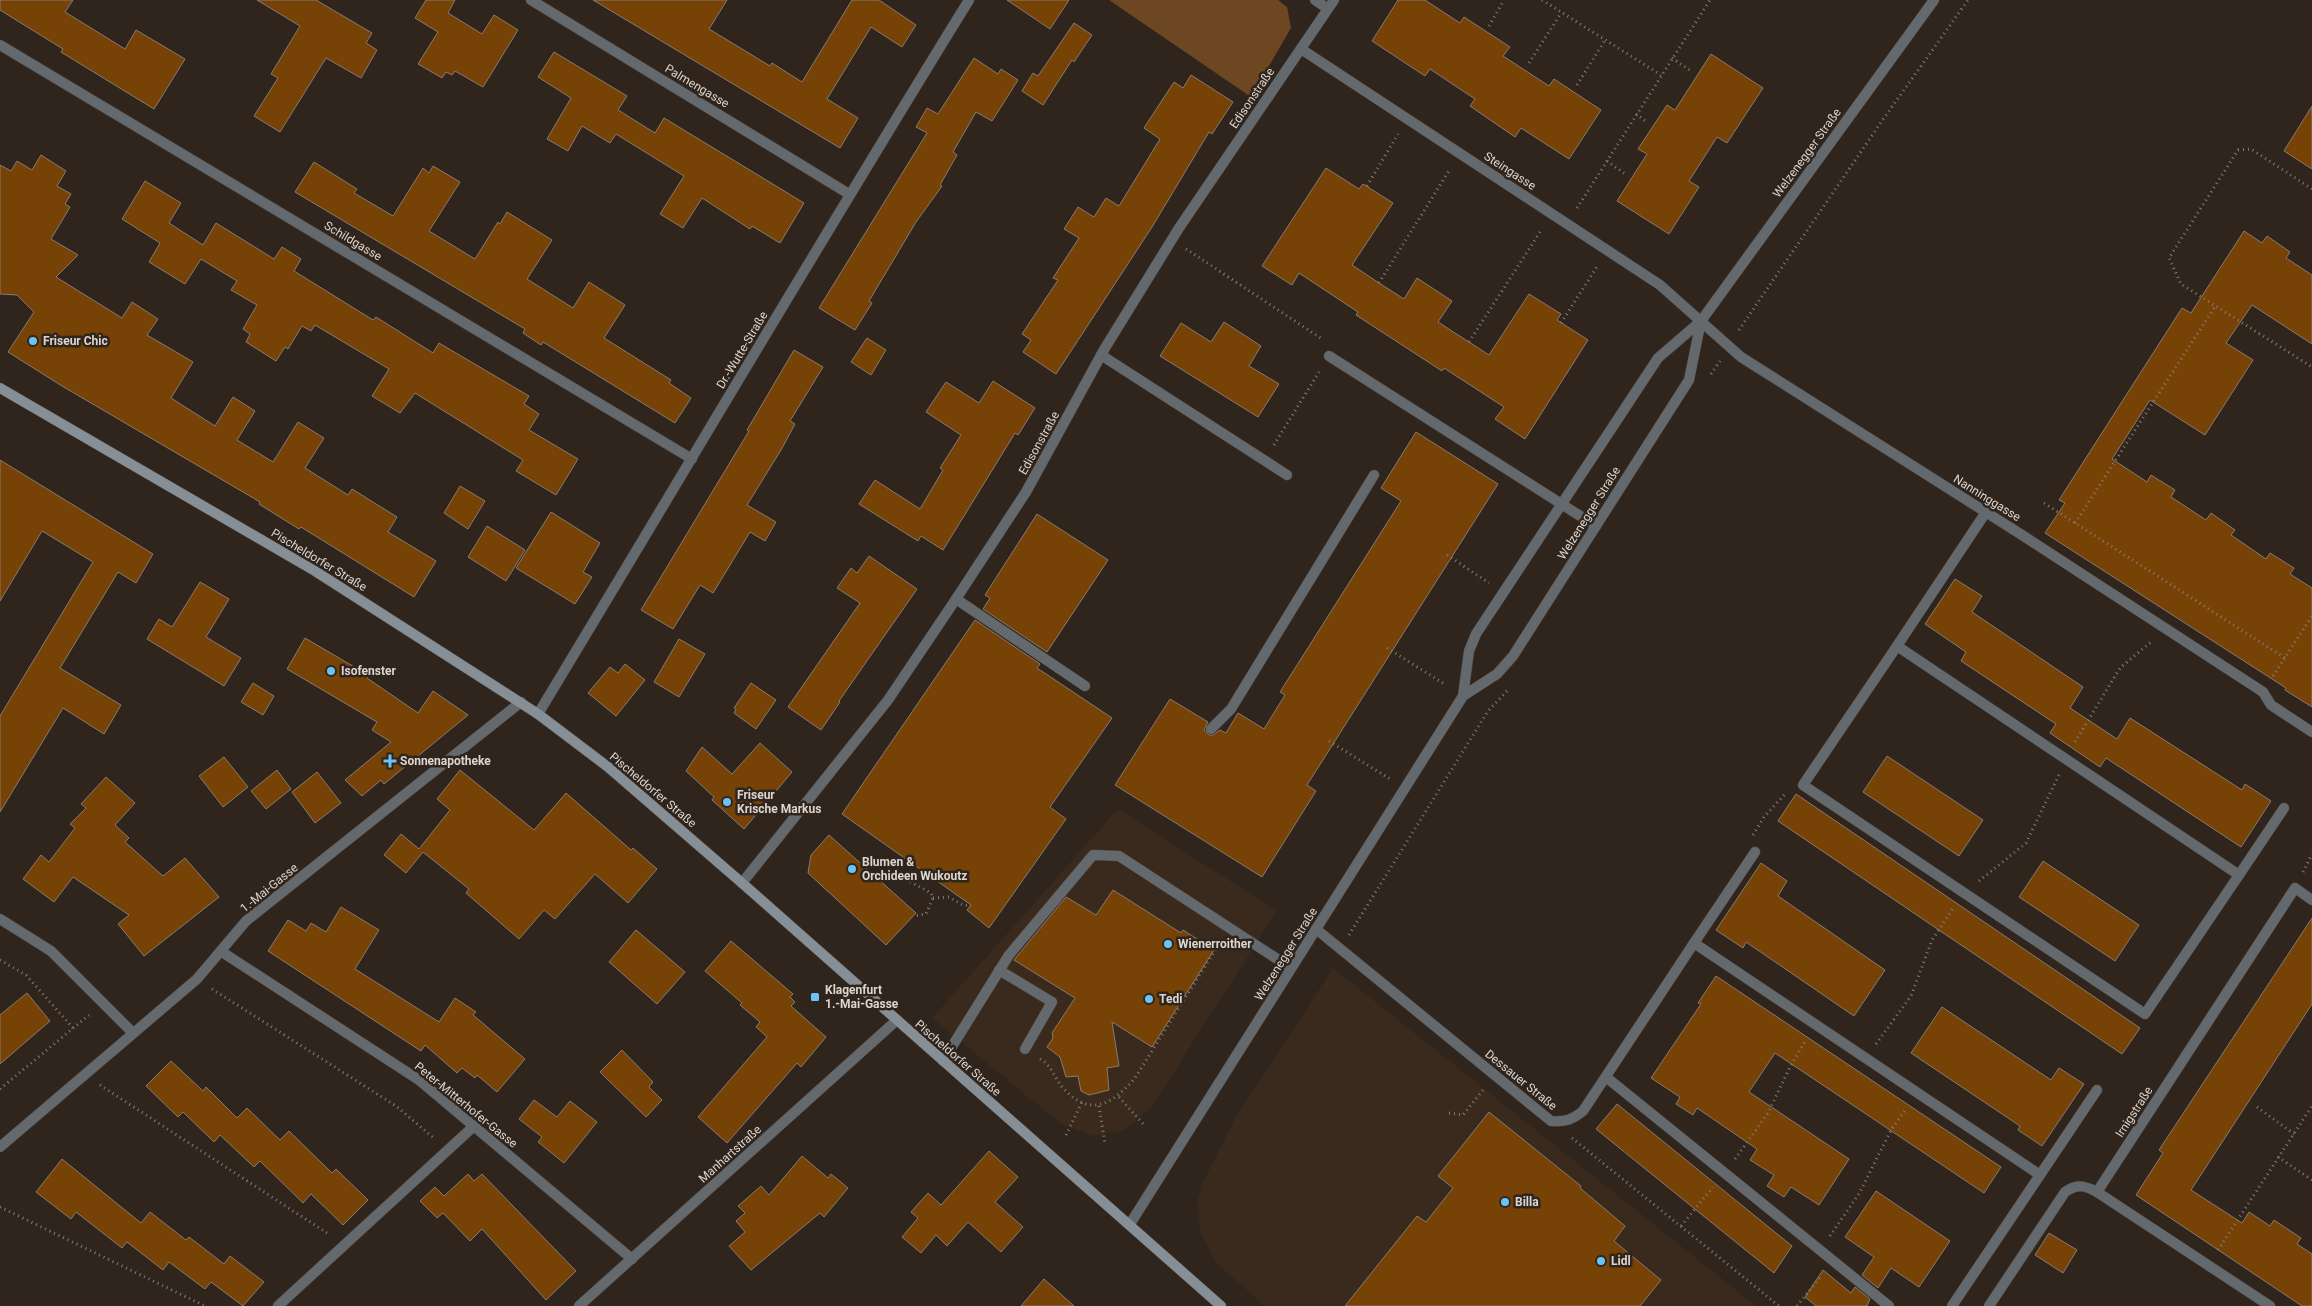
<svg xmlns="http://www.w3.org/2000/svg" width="2312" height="1306" font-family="Roboto,sans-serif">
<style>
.built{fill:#392a1d}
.green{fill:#6d4622}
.building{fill:#774205;stroke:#877b71}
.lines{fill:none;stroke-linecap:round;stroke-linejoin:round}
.service-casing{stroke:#4b413a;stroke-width:11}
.minor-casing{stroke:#4b413a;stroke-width:11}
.secondary-casing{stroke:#4b413a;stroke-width:11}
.path{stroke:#867d76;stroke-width:3;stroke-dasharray:1 4;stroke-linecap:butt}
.service{stroke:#63696d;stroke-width:10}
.minor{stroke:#63696d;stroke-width:10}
.secondary{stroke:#858f95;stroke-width:10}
.poi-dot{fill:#6bc3f2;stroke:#2f251d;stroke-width:2}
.labels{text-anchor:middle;stroke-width:5;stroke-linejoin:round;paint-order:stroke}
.street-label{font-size:12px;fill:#ddd6d0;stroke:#2f251d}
.poi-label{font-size:12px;font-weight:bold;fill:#ddd6d0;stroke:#2f251d;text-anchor:start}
</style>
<rect width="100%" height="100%" fill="#2f251d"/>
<!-- built -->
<g class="built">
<path d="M1118,809L1277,911L1151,1108L1124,1130L1093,1136L1060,1123L932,1018Z"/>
<path d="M1333,968L1756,1306H1265L1217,1264L1201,1234L1197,1203L1203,1182L1236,1117Z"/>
</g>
<!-- green -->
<path class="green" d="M1109,0H1278L1287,7L1291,28L1251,97Z"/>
<!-- building -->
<g class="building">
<path d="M0,0H73L65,12L125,49L136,30L185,59L154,109L61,52L63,49L0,10Z"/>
<path d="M257,0H316L372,33L366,43L377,50L361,78L326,58L280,132L254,116L278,78L271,74L300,26Z"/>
<path d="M426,0H455L448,13L482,34L494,15L518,30L483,87L455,71L452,75L446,72L442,78L418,64L438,32L415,18Z"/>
<path d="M593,0H727L709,29L770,66L772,63L802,82L852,0H879L916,25L902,47L871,27L827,99L858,118L840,148Z"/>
<path d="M1007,0H1069L1050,29Z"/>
<path d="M1398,0H1425L1460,23L1464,17L1510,47L1503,56L1549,86L1554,79L1601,110L1569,159L1521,128L1515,137L1470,106L1475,99L1430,69L1425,76L1372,41Z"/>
<path d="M1074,23L1092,35L1074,62L1072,60L1043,105L1022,91L1033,73L1038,76Z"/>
<path d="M554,52L627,96L618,110L655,133L664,118L804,203L780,243L752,226L750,229L702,198L683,228L660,214L684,176L616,134L610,143L582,126L568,151L547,139L571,98L538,77Z"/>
<path d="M1711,54L1763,88L1727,143L1717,137L1689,181L1699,187L1669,234L1617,201L1647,154L1638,149L1667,105L1675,110Z"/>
<path d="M974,58L998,74L1001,69L1018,80L992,121L976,112L953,152L957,155L940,185L942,186L916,222L869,301L872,303L855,330L819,308L927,133L916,127L927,108L938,114Z"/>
<path d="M1191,75L1233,102L1212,134L1209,132L1152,227L1056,374L1023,352L1031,340L1022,334L1058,280L1053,278L1079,238L1064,229L1078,207L1094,217L1106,198L1119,206L1160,139L1144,128L1174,82L1183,88Z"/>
<path d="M2312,106V169L2284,151Z"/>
<path d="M41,155L66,171L57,186L71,194L65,204L70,207L51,239L78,255L56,277L122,318L132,302L158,319L147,335L193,362L171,398L215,426L233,397L255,411L237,440L273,462L298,422L324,438L305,468L348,495L352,489L397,517L388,532L436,561L414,597L301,527L299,529L259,504L260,502L62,386L8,352L34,312L17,295L0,294V165L11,171L17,161L32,170Z"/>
<path d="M314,162L357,189L354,193L393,216L423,168L429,173L433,166L460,182L429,231L475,259L498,222L500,224L507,212L552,240L527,279L573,308L589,282L625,305L604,338L671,380L669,383L691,398L675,423L543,342L541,345L523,333L525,329L295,192Z"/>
<path d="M1326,168L1359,189L1363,184L1393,203L1352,265L1379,283L1404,299L1417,278L1452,301L1438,322L1489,355L1529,294L1561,314L1557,320L1588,340L1525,439L1495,419L1504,407L1444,368L1442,371L1356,315L1358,312L1299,273L1292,285L1262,266Z"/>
<path d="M145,181L181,203L169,223L203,245L216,223L274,259L282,247L301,259L294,271L373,320L376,317L433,353L439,343L529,396L524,404L539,414L529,430L578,459L556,495L516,471L523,460L415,393L400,413L372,396L389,369L315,325L311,331L302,326L288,349L285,347L276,361L246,342L250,334L243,329L257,305L231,290L237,281L201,259L185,284L149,262L160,243L122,219Z"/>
<path d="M2244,231L2262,243L2267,236L2290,252L2286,258L2312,275V344L2252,305L2226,343L2253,360L2205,435L2150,400L2112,459L2147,482L2151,475L2175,490L2171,497L2206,520L2211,513L2235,530L2231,535L2266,559L2270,553L2294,568L2290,574L2312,588V707L2285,690L2286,688L2045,533L2065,503L2059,500L2182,308L2191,313Z"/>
<path d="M1224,322L1261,346L1249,366L1279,384L1258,417L1160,356L1181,323L1211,342Z"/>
<path d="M867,338L886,350L871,375L851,362Z"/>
<path d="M794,350L823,367L790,421L795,424L781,450L747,505L776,522L765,541L750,532L713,593L700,585L673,629L641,610L749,431L747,430Z"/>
<path d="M993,381L1035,408L1018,435L1015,433L943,550L921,536L918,541L859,504L875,480L920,509L943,470L940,468L961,435L926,412L946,382L979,403Z"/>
<path d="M1416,432L1498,484L1307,785L1316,791L1262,877L1115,785L1170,699L1208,722L1204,730L1209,735H1213L1220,730L1226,733L1238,713L1264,729L1285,695L1280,692L1401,501L1381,488Z"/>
<path d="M0,460L153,554L136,583L118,572L60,668L121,705L104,734L63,708L0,812V716L93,562L42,531L0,601Z"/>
<path d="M460,486L485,501L468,529L444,513Z"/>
<path d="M551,512L600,543L583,572L592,577L575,604L516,568Z"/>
<path d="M1037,514L1108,560L1047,652L983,609L990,598L985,595Z"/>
<path d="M487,526L525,550L506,581L468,557Z"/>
<path d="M869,556L917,589L839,701L840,702L821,730L788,707L860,603L837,588L851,568L857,573Z"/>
<path d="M1955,579L1982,596L1972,612L2083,687L2070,708L2117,739L2130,718L2242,790L2245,784L2271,801L2241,847L2106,758L2100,767L2050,733L2056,724L1961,661L1966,652L1925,624Z"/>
<path d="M200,582L229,599L206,637L241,658L224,686L147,639L159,619L172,627Z"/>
<path d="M975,620L1040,664L1037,668L1112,718L1050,807L1066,819L989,928L967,910L971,905L842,814Z"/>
<path d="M305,638L368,675L367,678L418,713L433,691L468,715L384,784L381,780L362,796L345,780L391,742L372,730L377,722L287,669Z"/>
<path d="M679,639L705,654L679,697L654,682Z"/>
<path d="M625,664L645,680L616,716L588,693L610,667L618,673Z"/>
<path d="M253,683L274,696L263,715L241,702Z"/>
<path d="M751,683L776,700L756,729L734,713L736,709L734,708Z"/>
<path d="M760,743L792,772L744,829L712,800L714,797L686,771L702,747L732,774Z"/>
<path d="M1887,756L1983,820L1959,856L1863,792Z"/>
<path d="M224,757L248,787L223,807L199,776Z"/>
<path d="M277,770L291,789L266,809L251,791Z"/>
<path d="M460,770L534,830L566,793L631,850L633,848L657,869L628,903L595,874L555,919L544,910L519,939L466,893L469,889L423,852L406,873L384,855L401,834L419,849L450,810L437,799Z"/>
<path d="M317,772L341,803L315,823L292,792Z"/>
<path d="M106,777L135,803L115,825L129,838L125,842L163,876L185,858L219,897L144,956L118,924L129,915L73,877L54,902L23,879L41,855L49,862L75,828L70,824L86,808L81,804Z"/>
<path d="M1796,794L2140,1028L2122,1054L1778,821Z"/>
<path d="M829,835L916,913L886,945L808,873L811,855Z"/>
<path d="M2043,861L2139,925L2115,961L2019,897Z"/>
<path d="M1761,863L1787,881L1778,896L1885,970L1854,1016L1746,942L1743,948L1716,930Z"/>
<path d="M1113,890L1181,933L1183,930L1214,950L1152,1047L1112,1022L1119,1066L1107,1068L1109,1090L1089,1095L1081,1091L1078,1076L1066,1077L1060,1057L1047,1047L1053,1038L1052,1033L1075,998L1014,960L1066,897L1096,915Z"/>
<path d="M341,907L379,930L355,969L439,1022L455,998L476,1012L473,1015L525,1059L497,1092L477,1075L475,1078L462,1068L457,1073L425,1045L421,1051L268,951L288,920L306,931L311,923L326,932Z"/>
<path d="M2312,918V1004L2191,1190L2242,1223L2249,1212L2270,1226L2274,1220L2301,1238L2297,1244L2312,1254V1306H2302L2136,1195L2163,1153L2159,1150Z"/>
<path d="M636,930L685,972L657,1004L609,962Z"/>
<path d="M731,941L793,994L790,997L795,1002L791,1006L826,1037L801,1067L797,1063L727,1143L698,1117L767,1037L756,1027L760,1022L740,1005L742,1003L705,971Z"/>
<path d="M1716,976L2001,1167L1984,1193L1775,1053L1749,1092L1849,1159L1819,1205L1791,1187L1784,1197L1767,1186L1774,1175L1750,1160L1757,1149L1697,1108L1693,1115L1676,1104L1680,1097L1651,1078L1701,1004L1698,1003Z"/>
<path d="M27,993L50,1021L0,1064V1015Z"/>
<path d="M1942,1007L2051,1080L2059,1068L2084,1084L2042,1146L2018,1130L2020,1126L1911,1053Z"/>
<path d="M622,1050L653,1082L649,1087L662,1100L646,1117L600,1072Z"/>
<path d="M171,1061L203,1091L206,1087L237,1118L247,1108L280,1140L289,1131L332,1173L336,1169L368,1200L343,1225L311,1194L303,1203L260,1161L254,1167L220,1135L214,1142L183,1112L178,1117L146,1086Z"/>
<path d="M534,1100L557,1117L570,1101L597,1122L564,1163L538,1142L542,1137L519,1119Z"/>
<path d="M1617,1104L1792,1246L1774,1273L1596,1129Z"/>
<path d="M1489,1112L1581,1186L1580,1188L1625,1226L1614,1241L1661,1280L1640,1306H1345L1417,1216L1426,1222L1453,1188L1438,1176Z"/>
<path d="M989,1151L1018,1177L995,1202L1023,1227L1001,1252L968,1222L947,1246L936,1235L921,1253L902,1237L918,1218L911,1212L928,1193L941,1205Z"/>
<path d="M802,1156L828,1178L831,1174L848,1188L824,1217L820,1213L751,1270L729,1246L745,1232L736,1221L745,1213L738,1206L761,1186L769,1195Z"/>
<path d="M62,1159L141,1223L150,1212L186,1240L189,1237L224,1264L230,1256L264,1282L243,1306L211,1282L205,1289L169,1262L163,1270L127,1242L122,1248L76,1212L71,1219L36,1192Z"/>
<path d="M468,1174L474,1181L482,1174L576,1271L546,1300L482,1229L470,1241L443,1213L437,1218L420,1201L435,1187L444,1196Z"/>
<path d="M1876,1191L1950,1241L1919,1287L1891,1268L1878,1288L1862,1275L1874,1257L1845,1237Z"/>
<path d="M2049,1233L2077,1250L2063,1273L2035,1255Z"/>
<path d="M1823,1270L1851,1293L1855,1287L1870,1299L1867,1306H1816L1805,1297Z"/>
<path d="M1044,1279L1074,1306H1021Z"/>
</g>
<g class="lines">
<!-- service casing -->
<g class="service-casing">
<g id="service">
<path d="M1101,355L1287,475"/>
<path d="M1329,356L1596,526"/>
<path d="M1986,512L1897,646L2239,875L2284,808"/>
<path d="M956,599L1085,686"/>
<path d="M1897,646L1803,785L2145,1014L2239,875"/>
<path d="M2263,692L2271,705L2312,732"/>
<path d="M1211,729L1231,709L1374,475"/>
<path d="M1755,852L1694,943L2040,1175L1952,1306"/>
<path d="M999,970L1052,1002L1025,1049"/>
<path d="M943,1061L1009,955L1093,855L1119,856L1291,968"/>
<path d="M1606,1077L1889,1306"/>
<path d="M2040,1175L2097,1090"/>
<path d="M1989,1306L2065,1192C2077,1184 2084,1185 2097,1192"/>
<path d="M2270,1306L2097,1192L2295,888L2312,900"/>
</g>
</g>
<!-- minor casing -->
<g class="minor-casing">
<g id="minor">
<path d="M531,0L849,194"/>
<path d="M1315,0L1327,8"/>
<path d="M0,45L692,459"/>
<path d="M1301,49L1660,285L1741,357L2022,535L2263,692"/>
<path d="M1463,696L1469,651L1476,634L1658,358L1701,321L1934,0"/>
<path d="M538,714C682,476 823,236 969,0"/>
<path d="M742,883L888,700L956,599L1026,492L1105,348L1179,228L1334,0"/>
<path d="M0,919L51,951L133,1033"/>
<path d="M1316,929L1551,1121C1565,1122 1572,1120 1583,1111L1694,943"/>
<path d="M222,952L419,1080L632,1259"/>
<path d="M0,1147L197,979L246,921L521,702"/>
<path d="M1130,1224L1463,696L1497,674L1513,656L1689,380L1701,321"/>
<path d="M278,1306L474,1126"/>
<path d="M579,1306L897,1020"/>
</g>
</g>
<!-- secondary casing -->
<g class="secondary-casing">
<path id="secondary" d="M0,388L315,571L538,714L608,767L742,883L1221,1306"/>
</g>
<!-- path -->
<g class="path">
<path d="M1542,0L1661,75"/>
<path d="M1489,26L1504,0"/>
<path d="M1672,58L1691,71"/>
<path d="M1529,63L1561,13"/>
<path d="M1577,85L1605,40"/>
<path d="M1636,114L1648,123"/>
<path d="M1607,161L1625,174"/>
<path d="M1367,186L1398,134"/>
<path d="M2312,189L2251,149L2238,150L2169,258L2181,284L2312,367"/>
<path d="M1577,208L1710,0"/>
<path d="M1186,249L1322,339"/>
<path d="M1379,283L1450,169"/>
<path d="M1561,323L1598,265"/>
<path d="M1739,330L1884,118L1968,0"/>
<path d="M1469,342L1542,229"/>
<path d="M1711,374L1720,361"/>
<path d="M1274,445L1319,372"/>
<path d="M2044,503L2285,658"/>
<path d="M2075,523L2216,305"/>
<path d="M1447,555L1489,583"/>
<path d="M1387,648L1446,685"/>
<path d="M2273,676L2312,616"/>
<path d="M1329,741L1390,779"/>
<path d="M2075,742L2120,668L2152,641"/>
<path d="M1753,835L1764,817L1786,793"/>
<path d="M878,858L898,875L931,893L933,898L926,914L913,916"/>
<path d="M2303,872L2312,854"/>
<path d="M1979,881L2026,843L2059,775"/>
<path d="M933,898L949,897L963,905L971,906"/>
<path d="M1349,935L1488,711L1507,691"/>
<path d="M0,960L26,975L73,1028"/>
<path d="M212,989L396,1106L435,1139"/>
<path d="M1876,1044L1911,996L1932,940L1954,907"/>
<path d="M1040,1059C1052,1065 1055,1080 1064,1089C1092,1119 1114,1102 1135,1078L1219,944"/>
<path d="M100,1085L330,1235"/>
<path d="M0,1089L89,1015"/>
<path d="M1119,1097L1145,1126"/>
<path d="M1099,1106L1105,1144"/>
<path d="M2257,1107L2294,1134"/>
<path d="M1449,1113L1463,1115L1483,1090"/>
<path d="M1066,1135L1082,1102"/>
<path d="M1572,1138L1779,1306"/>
<path d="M2278,1157L2312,1180"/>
<path d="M1735,1159L1768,1113L1791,1065L1806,1040"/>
<path d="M0,1207L205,1306"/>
<path d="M1681,1226L1713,1187"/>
<path d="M1830,1236L1860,1192L1891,1130L1907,1108"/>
<path d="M2218,1250L2312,1106"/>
<path d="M1797,1306L1822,1275"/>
</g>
<!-- service -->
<use href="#service" class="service"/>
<!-- minor -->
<use href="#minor" class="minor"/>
<!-- secondary -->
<use href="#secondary" class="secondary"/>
</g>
<!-- markers -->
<g class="poi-dot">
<circle cx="33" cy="341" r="5"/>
<circle cx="331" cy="671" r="5"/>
<path d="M387.5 753.5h5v5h5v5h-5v5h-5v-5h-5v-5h5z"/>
<circle cx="727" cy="802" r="5"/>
<circle cx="852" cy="869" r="5"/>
<circle cx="1168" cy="944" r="5"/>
<rect x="810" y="992" width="10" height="10" rx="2.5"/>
<circle cx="1149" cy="999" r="5"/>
<circle cx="1505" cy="1202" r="5"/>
<circle cx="1601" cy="1261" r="5"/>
</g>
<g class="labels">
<!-- street labels -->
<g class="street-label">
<text transform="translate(697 86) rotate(31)" y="4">Palmengasse</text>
<text transform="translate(1252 98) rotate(-56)" y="4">Edisonstraße</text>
<text transform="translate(1807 153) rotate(-54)" y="4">Welzenegger Straße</text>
<text transform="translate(1510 171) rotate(33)" y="4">Steingasse</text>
<text transform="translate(353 241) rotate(31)" y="4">Schildgasse</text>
<text transform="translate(742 350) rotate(-59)" y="4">Dr.-Wutte-Straße</text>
<text transform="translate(1039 443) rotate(-61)" y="4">Edisonstraße</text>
<text transform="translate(1987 498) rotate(32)" y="4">Nanninggasse</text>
<text transform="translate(1589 513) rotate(-58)" y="4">Welzenegger Straße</text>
<text transform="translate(319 560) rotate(31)" y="4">Pischeldorfer Straße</text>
<text transform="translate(653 790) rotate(40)" y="4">Pischeldorfer Straße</text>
<text transform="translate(269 888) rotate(-39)" y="4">1.-Mai-Gasse</text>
<text transform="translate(1286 954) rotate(-58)" y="4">Welzenegger Straße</text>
<text transform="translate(958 1058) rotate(41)" y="4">Pischeldorfer Straße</text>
<text transform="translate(1521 1080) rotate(39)" y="4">Dessauer Straße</text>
<text transform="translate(466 1105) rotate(39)" y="4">Peter-Mitterhofer-Gasse</text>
<text transform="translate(2134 1112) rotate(-57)" y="4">Irnigstraße</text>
<text transform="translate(730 1154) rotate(-42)" y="4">Manhartstraße</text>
</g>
<!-- poi labels -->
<g class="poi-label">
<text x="43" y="345">Friseur Chic</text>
<text x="341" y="675">Isofenster</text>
<text x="400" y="765">Sonnenapotheke</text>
<text x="737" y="799">Friseur<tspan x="737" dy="14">Krische Markus</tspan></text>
<text x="862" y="866">Blumen &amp;<tspan x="862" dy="14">Orchideen Wukoutz</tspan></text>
<text x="1178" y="948">Wienerroither</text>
<text x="825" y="994">Klagenfurt<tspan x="825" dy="14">1.-Mai-Gasse</tspan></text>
<text x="1159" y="1003">Tedi</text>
<text x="1515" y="1206">Billa</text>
<text x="1611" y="1265">Lidl</text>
</g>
</g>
</svg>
